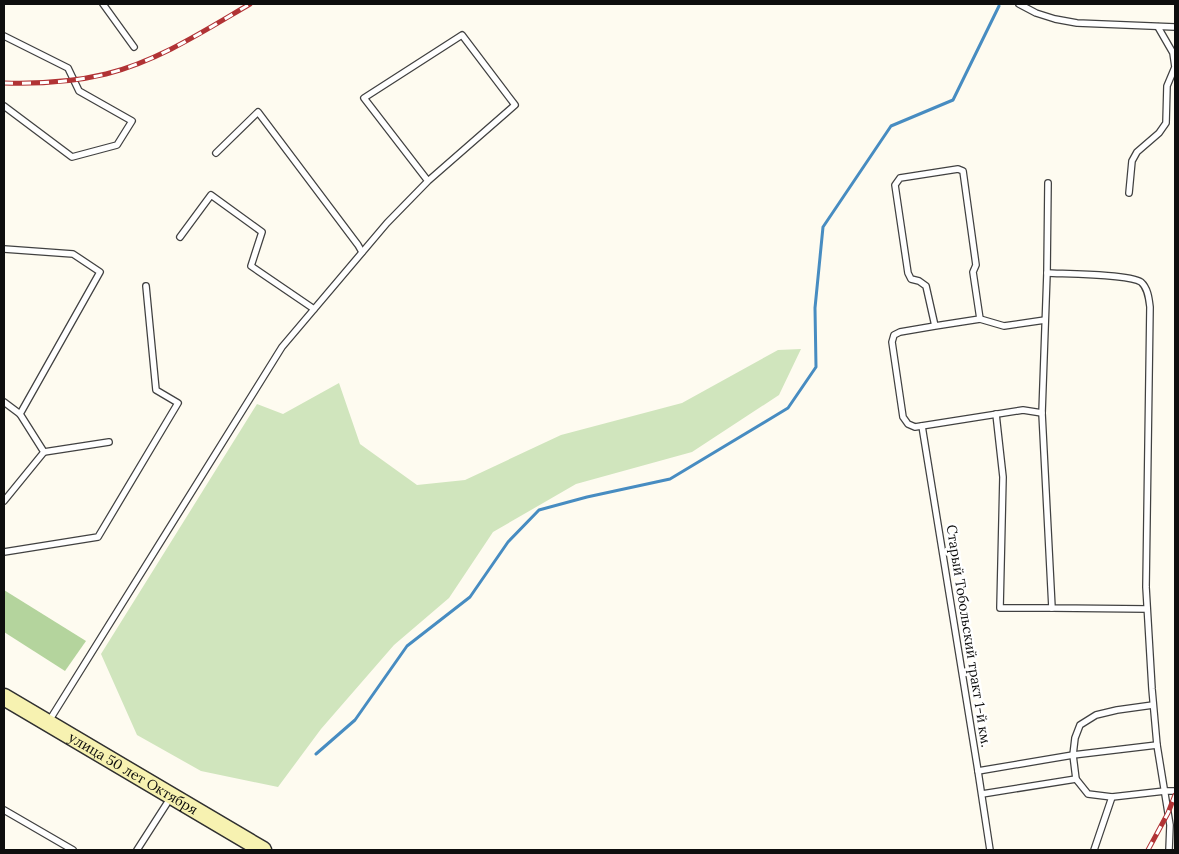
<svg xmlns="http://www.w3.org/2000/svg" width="1179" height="854" font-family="Lora,serif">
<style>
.green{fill:#d0e5bd}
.forest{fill:#b4d49d}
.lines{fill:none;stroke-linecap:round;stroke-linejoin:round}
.stream{stroke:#478cc1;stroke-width:3}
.lane-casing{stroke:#414141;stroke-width:8}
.secondary-casing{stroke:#303030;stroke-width:19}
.lane{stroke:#fff;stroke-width:5.5}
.secondary{stroke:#f7f2b1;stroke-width:16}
.rail-casing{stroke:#b13335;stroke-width:5}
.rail{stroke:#fff;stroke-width:3;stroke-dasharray:9;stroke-linecap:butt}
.labels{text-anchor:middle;stroke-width:5;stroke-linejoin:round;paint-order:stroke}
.street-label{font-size:14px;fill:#0e0e0e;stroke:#fff}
</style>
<rect width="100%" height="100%" fill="#fefbf0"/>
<!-- green -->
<path class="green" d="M801,349L779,395L692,452L576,484L493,532L449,598L394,645L321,729L278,787L201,771L137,735L101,654L257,404L283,414L339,383L360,444L417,485L465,480L561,435L682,403L778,350Z"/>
<!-- forest -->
<path class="forest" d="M4,590L86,641L65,671L4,632Z"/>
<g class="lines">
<!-- stream -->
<path class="stream" d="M316,754L355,720L407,646L470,597L508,542L539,510L587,497L670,479L788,408L816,367L815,308L823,227L891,126L953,100L999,6"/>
<!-- lane casing -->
<g class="lane-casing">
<g id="lane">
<path d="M103,4L134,47"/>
<path d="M1019,4L1036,13L1055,19L1077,23L1175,27"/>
<path d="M4,36L68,68L79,91L132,121L117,145L72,157L4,106"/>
<path d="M216,153L258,112L358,245L362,252"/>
<path d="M1048,183L1047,273L1042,413L1052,608L1147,609"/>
<path d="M1129,193L1132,161L1137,152L1159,133L1166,123L1167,86L1175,67L1173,53L1158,27"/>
<path d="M180,237L211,195L262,232L251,266L314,309"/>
<path d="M4,249L73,254L100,272L20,414L44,452L4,501"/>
<path d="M1047,273C1064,274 1129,274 1141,282C1148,288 1149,299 1150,307L1146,587L1152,689L1157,745L1170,825L1169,850"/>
<path d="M980,319L1004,326L1045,320"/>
<path d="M935,326L980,319L973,272L976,265L963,171L958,169L900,178L895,185L908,273L911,279L919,281L926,286L935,326L900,332L894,335L892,342L903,417L908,424L915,427L1023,410L1042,413"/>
<path d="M4,402L20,414"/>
<path d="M996,414L1003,477L1000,608H1052"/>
<path d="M922,426L978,771L990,850"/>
<path d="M44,452L109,442"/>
<path d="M4,552L98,537L178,403L156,390L146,286"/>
<path d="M1153,705L1117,710L1096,715L1080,725L1075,738L1073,755L1076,779L1088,794L1112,797L1165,791H1175"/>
<path d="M49,721L282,347L387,223L428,181L515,105L462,35L364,98L428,181"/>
<path d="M978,771L1073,755L1157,745"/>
<path d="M982,794L1076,779"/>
<path d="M4,810L73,850"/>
<path d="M137,850L171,797"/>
<path d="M1094,850L1112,797"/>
</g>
</g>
<!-- secondary casing -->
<g class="secondary-casing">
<g id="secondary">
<path id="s1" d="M4,697L263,850"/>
</g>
</g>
<!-- lane -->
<use href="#lane" class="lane"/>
<!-- secondary -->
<use href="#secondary" class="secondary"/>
<!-- rail casing -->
<g class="rail-casing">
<g id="rail">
<path d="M4,83C38,84 73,82 106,74C158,61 204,31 250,4"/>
<path d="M1148,850L1168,813L1175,795"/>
</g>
</g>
<!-- rail -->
<use href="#rail" class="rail"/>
</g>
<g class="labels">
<!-- street labels -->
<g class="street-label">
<text transform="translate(969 636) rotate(81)" y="5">Старый Тобольский тракт 1-й км.</text>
<text dy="5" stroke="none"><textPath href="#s1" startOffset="150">улица 50 лет Октября</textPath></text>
</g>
</g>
<!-- border -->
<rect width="1179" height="854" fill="none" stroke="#0e0e0e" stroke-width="10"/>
</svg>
